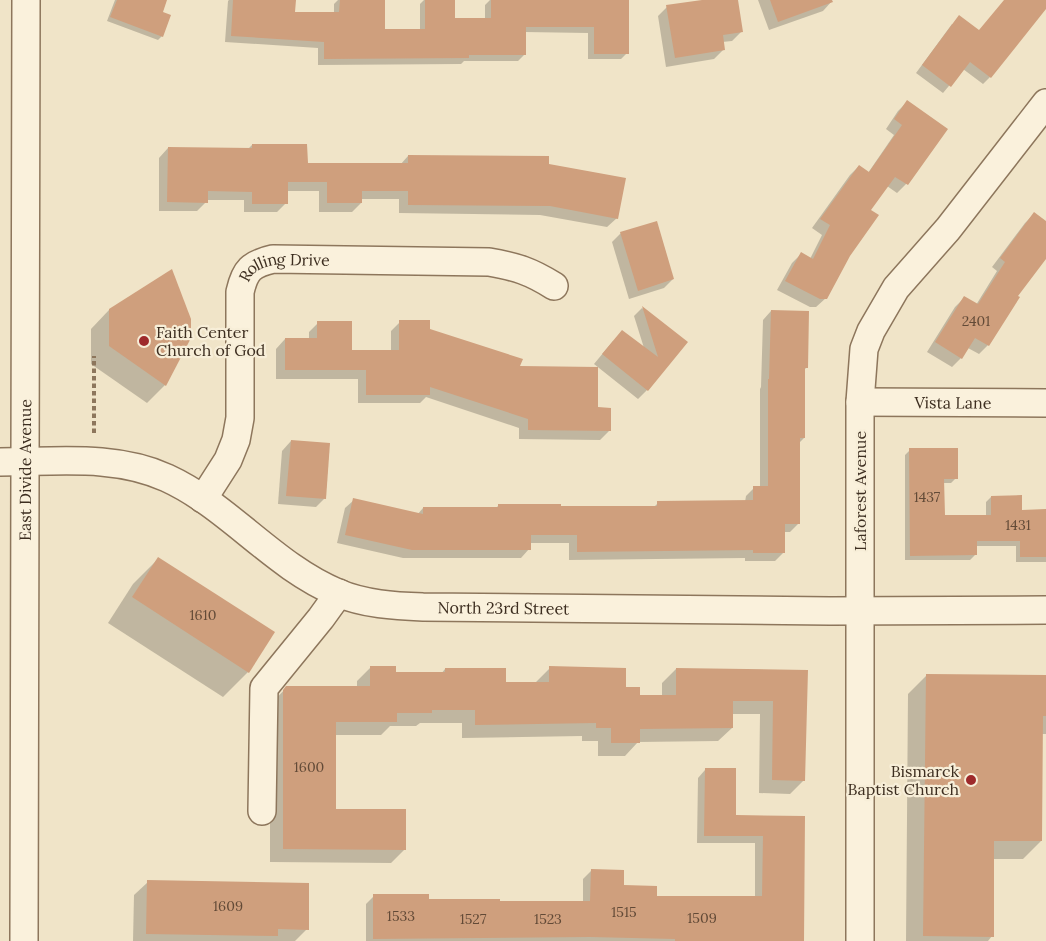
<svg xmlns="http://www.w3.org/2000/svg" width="1046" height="941" font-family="Lora,serif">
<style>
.shadow{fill:#0003}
.building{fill:#cf9f7d}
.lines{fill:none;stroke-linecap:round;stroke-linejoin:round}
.minor-casing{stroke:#8d765c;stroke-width:30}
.path{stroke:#8d765c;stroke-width:4;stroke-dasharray:4.5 3;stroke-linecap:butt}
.minor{stroke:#faf1dc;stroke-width:27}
.poi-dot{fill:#9e2a2b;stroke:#f7eed8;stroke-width:2}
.labels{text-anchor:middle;stroke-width:4.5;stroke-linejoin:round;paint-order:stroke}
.number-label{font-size:14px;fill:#624a37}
.street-label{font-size:16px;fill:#3d2e20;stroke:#f7eed8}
.poi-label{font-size:16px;fill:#3d2e20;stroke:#f7eed8;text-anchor:start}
</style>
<rect width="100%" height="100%" fill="#f0e4c8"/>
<!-- shadow -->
<g class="shadow">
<path d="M115,0H166L161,12L162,36L158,40L107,21Z"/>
<path d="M229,0H295L294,14H334V4L338,0H384L383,31H420V4L424,0H453V19H485V5L490,0H627V53L621,59H588V33L524,32V55L518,61H464L461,64L318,65V48L225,42L228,1Z"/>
<path d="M712,0H736L741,32L732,41L722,42L723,50L714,59L666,67L658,16L667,7Z"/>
<path d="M758,0H832V1L823,11L769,30Z"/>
<path d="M1005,0H1046V6L990,77L983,84L963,69L943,93L916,73L952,24L979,32Z"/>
<path d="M907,102L946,130L906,184L897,193L887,186L869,210L848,255L826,298L816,307H810L777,290L792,263L801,254L810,259L822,235L812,228L850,175L859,166L868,173L894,135L886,129L898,111Z"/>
<path d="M252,145L306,165H400L408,156L548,165L617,218L607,227L540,215L399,213V199H361V203L352,212H319V191H286V203L277,212H244V200H206V202L197,211H159V158L168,148L248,149Z"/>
<path d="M1034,214L1046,223V257L1016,297L1018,298L988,345L979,354L968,348L961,358L952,367L927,352L955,307L964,298L976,305L997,271L992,267L1025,223Z"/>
<path d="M621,233L673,279L664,288L629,299L612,242Z"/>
<path d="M642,308L686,342L647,390L638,399L594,364L613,341L644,348L634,316Z"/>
<path d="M109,310L189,337L165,385L147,403L91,364V329Z"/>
<path d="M771,311L806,368L804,370V438L799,443L798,524L790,532H784V552L775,561H745V558L569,560V543H529V549L521,558H403L337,543L345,508L354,500L417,515L423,508L495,509L499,505L559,508H653L658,503L745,502L746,496L754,488H760V389L761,387L763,320Z"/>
<path d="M400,322L429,330L518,367L596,409L609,431L600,440L519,439V428L426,397L420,403H358V379H276V349L285,339H309V332L318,323L351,351H391V331Z"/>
<path d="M291,441L325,498L316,507L278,504L282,451Z"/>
<path d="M910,450L956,478L951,483H943V517H986V502L991,497L1020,511H1046V562H1016V546H975V555L970,560H905V455Z"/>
<path d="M158,559L248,672L223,697L108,623L133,584Z"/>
<path d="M371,667L394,674H441L445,669L504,684H536V682L550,668L624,688L639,696H662V683L676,669L806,671L804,780L790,794L759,793L760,714H732V728L718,741L638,742L625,756H598V741H582V736L462,738V723H420L416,726H390L381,735H334V810L405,849L391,863L270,862V705L287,687H357V681Z"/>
<path d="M926,676L1046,677V734H1042L1041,841L1023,859H993L992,936L988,941H906L908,694Z"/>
<path d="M705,770L734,817H804L803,941H366V904L374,896L427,901L498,903H583V879L591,871L623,887L656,897H755V843H697L698,778Z"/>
<path d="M148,882L307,929L295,941H133L134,895Z"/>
</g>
<!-- building -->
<g class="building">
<path d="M117,0H167L163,12L171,15L163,37L110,17Z"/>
<path d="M233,0H296L295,12H339L340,0H385V29H425V0H455V18H491V0H629V54H594V27H526V55H469V58L324,59V42L231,36Z"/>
<path d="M702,0H738L743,32L723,35L725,50L675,58L666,5Z"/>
<path d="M770,0H832L833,2L778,22Z"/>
<path d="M1004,0H1046V9L991,78L970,62L951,87L922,65L959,15L979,30Z"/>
<path d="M907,100L948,129L908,185L895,177L871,210L879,215L850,256L827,299H820L785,281L801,252L813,259L830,225L820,219L859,165L869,172L902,125L894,119Z"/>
<path d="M252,144H307L308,163H408V155L549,156V164L626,178L618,219L550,206L408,205V191H362V203H327V182H288V204H252V192L208,191V203L167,202L168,147L252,148Z"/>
<path d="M1034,212L1046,221V259L1018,296L1020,297L989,346L975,338L962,359L935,342L964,296L978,304L1005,262L1000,258Z"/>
<path d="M657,221L674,279L638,291L620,232Z"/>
<path d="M172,269L191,319V338L166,386L109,346V309Z"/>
<path d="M642,306L688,342L648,391L602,354L622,330L658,357Z"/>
<path d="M771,310L809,311L808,368H805V438H800V524H785V553H753V550L577,552V535H531V550H412L345,535L353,498L423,514V507H498V504H561V506H657V501L753,500V486H768V379H769Z"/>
<path d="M399,320H430V329L523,359L520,366L598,367V407L611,408V431L528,430V419L430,387V395H366V370H285V338H317V321H352V350H399Z"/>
<path d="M291,440L330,443L326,499L286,496Z"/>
<path d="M909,448H958V479H944L945,515H991V496L1022,495V510L1046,509V557H1020V541H977V555L910,556Z"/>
<path d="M158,557L275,632L249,673L132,597Z"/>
<path d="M370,666H396V672H445V668H506V682H549V666L626,668V687H640V695H676V668L808,670L805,781L772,780L773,701H733V728L640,729V743H611V728H596V723L475,725V710H432V713H397V722H336V809H406V850L283,849V690L286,686H370Z"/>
<path d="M926,674L1046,675V716H1043L1042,841H994V937L923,936Z"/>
<path d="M705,768H736V815L805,816L804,941H675V939L590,937L373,939V894H429V899H500V901H590L591,869L624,870V885L657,886V896H762L763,836H704Z"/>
<path d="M147,880L309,883V930L278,929V936L146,934Z"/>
</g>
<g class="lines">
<!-- minor casing -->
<g class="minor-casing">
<g id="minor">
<path id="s1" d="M860,402L1046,403"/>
<path id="s2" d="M0,462C55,462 115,454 167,478C230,507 273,566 338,593C364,604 394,606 423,607L830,611L1046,610"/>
<path id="s3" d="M203,499L228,460L236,440L240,418V292C245,270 251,264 273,259L489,262C517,267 530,271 554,286"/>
<path d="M262,811L264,688L321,618L339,593"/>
<path id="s4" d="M24,941L26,0"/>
<path d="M860,941V402L864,349L871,331L896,288L948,229L1046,103"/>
</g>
</g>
<!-- path -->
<path class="path" d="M94,433V356"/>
<!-- minor -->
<use href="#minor" class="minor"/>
</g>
<!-- markers -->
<g class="poi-dot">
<circle cx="144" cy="341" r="6"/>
<circle cx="971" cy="780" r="6"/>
</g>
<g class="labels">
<!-- number labels -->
<g class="number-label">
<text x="976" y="326">2401</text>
<text x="927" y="502">1437</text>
<text x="1018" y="530">1431</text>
<text x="203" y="620">1610</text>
<text x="309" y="772">1600</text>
<text x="228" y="911">1609</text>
<text x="624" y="917">1515</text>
<text x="401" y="921">1533</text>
<text x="702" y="923">1509</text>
<text x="473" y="924">1527</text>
<text x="548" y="924">1523</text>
</g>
<!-- street labels -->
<g class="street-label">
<text dy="6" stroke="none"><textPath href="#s3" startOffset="276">Rolling Drive</textPath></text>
<text dy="6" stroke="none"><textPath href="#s1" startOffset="93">Vista Lane</textPath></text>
<text dy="6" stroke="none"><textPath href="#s4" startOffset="471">East Divide Avenue</textPath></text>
<text transform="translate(860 491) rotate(-90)" y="6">Laforest Avenue</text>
<text dy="6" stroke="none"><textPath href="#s2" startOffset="543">North 23rd Street</textPath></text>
</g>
<!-- poi labels -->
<g class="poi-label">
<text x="156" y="338">Faith Center<tspan x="156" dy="18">Church of God</tspan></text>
<text x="959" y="777" text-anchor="end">Bismarck<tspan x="959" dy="18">Baptist Church</tspan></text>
</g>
</g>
</svg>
